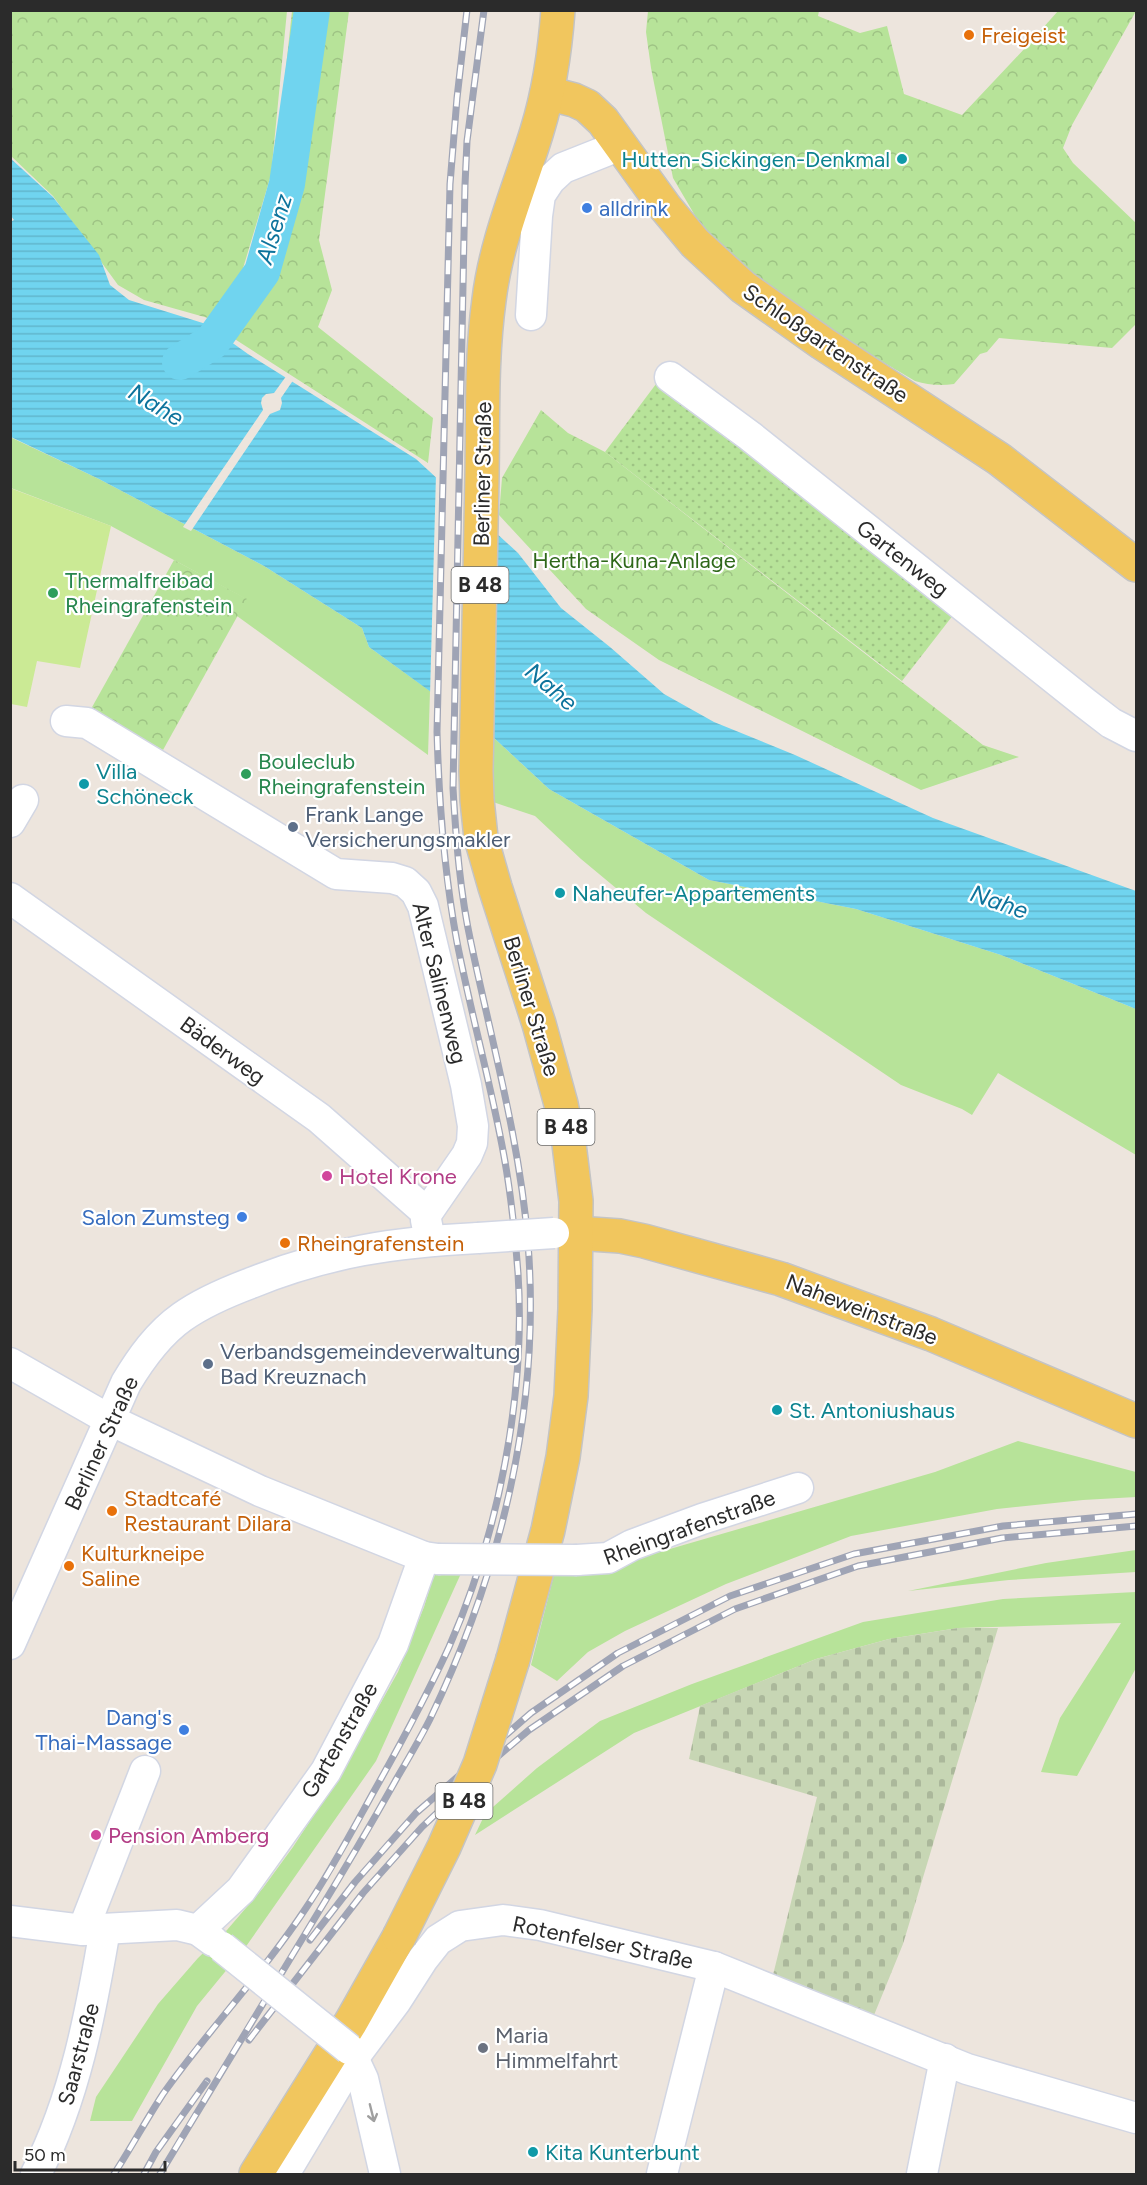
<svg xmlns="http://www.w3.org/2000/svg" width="1147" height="2185" font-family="Figtree,sans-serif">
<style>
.grass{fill:#b7e399}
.forest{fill:url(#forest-crowns)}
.cemetery{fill:url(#cemetery-stones)}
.garden{fill:url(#garden-dots)}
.pitch{fill:#cbea95}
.water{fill:url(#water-rules)}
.pier{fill:#ede5dd}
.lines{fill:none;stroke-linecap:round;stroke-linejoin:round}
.river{stroke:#70d4ef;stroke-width:36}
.minor-casing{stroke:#d2d6e3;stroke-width:33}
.major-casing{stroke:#c4c4c4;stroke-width:36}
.minor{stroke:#fff;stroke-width:30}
.major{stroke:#f1c65e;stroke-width:33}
.rail-casing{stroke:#9fa4b5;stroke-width:7}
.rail{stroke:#fff;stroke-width:4.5;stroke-dasharray:14;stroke-linecap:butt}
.minor-bridge-casing{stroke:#d2d6e3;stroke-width:33;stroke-linecap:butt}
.major-bridge-casing{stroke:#c4c4c4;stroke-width:36;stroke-linecap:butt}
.minor-bridge{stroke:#fff;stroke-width:30}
.major-bridge{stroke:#f1c65e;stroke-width:33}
.oneway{stroke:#a0a0a0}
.food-dot{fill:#e8710a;stroke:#fff;stroke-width:2}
.culture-dot{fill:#0f9aa8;stroke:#fff;stroke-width:2}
.shop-dot{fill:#3f7fe0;stroke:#fff;stroke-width:2}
.leisure-dot{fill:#2e9e5b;stroke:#fff;stroke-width:2}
.service-dot{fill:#5c6f8a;stroke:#fff;stroke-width:2}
.hotel-dot{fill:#d1479c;stroke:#fff;stroke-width:2}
.worship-dot{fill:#6b7280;stroke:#fff;stroke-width:2}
.labels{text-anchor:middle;stroke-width:4.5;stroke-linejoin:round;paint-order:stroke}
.shield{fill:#fff;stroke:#6b6b6b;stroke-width:1.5}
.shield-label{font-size:21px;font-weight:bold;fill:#2b2b2b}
.food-label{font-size:22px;fill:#c56008;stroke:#fff;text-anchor:start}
.culture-label{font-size:22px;fill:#0d838f;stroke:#fff;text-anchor:start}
.shop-label{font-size:22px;fill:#366cbe;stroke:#fff;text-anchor:end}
.street-label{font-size:22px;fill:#2b2b2b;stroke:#fff}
.park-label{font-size:22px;fill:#2f681a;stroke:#fff}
.leisure-label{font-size:22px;fill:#27864d;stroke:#fff;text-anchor:start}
.service-label{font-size:22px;fill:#4e5e75;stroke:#fff;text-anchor:start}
.hotel-label{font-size:22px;fill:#b23c85;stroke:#fff;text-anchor:start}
.worship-label{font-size:22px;fill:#5b616d;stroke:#fff;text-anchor:start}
.water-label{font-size:24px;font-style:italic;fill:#0d739c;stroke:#fff}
</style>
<defs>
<pattern id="forest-crowns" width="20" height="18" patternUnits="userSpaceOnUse" patternTransform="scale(1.5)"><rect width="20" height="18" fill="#b7e399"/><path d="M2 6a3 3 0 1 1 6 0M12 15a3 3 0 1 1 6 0" fill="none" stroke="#9ec384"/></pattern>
<pattern id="cemetery-stones" width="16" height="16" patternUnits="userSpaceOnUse" patternTransform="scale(1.5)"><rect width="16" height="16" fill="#c7d6b4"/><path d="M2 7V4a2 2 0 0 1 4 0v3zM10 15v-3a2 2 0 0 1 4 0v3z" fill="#abb89b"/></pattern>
<pattern id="garden-dots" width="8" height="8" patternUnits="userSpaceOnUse" patternTransform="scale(1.5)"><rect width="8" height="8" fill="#b7e399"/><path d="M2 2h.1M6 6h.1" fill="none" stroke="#9ec384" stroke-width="1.8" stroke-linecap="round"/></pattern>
<pattern id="water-rules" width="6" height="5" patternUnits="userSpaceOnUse" patternTransform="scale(1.5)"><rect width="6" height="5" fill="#70d4ef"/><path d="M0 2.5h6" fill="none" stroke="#61b6cd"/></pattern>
</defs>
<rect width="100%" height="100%" fill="#ede5dd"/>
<!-- grass -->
<g class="grass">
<path d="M10,437L99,479L264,566L362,628L369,647L430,691L428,755L237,616L246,599L111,526L11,488Z"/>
<path d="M493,737L549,789L709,880L856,909L1001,955L1136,1009V1155L998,1073L972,1115L962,1109L901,1085L646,913L581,859L535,816L493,802L491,785Z"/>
<path d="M1018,1441L1136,1472V1497L1083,1500L997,1509L851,1536L726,1584L625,1631L588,1652L557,1681L531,1665L555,1571L601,1569L935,1472Z"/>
<path d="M1136,1550V1572L1009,1580L908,1591L1046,1563Z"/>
<path d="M436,1567L463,1569L376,1761L247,1945L197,2006L132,2121H90L96,2097L158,2004L198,1958L227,1930L263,1888L293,1847L342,1772L398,1672L424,1607Z"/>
<path d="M1136,1592V1668L1077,1776L1041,1772L1060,1718L1121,1623L958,1628L889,1639L816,1659L634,1733L475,1835L485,1814L537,1768L600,1721L692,1684L863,1622L1003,1599Z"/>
</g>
<!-- forest -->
<g class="forest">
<path d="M10,11H287L271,175L235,295L208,318L144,300L118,285L53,196L11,156Z"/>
<path d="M292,11H349L319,240L332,290L318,327L433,418L428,463L230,336L217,322L240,295L274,179Z"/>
<path d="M648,11H819L818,16L860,33L887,26L904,94L962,115L1026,47L1058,11H1136L1072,125L1063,148L1073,163L1136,223V324L1112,348L999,338L987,352L980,354L954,384C940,386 928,385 915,381L819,324L768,289L707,236L673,178L651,68L646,32Z"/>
<path d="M541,410L568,433L605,452L983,745L1019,757L921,790L659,660L586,609L499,515L502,478Z"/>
<path d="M174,560L247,599L163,750L91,709Z"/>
</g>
<!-- cemetery -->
<path class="cemetery" d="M958,1628H998L903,1944L872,2020L771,1983L817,1797L689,1759L700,1706L816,1659L889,1639Z"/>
<!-- garden -->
<path class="garden" d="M659,380L954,614L902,681L605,452Z"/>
<!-- pitch -->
<path class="pitch" d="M10,488L111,526L80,668L37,661L27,707L11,704Z"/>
<!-- water -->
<path class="water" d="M10,158L53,197L99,255L110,285L129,300L206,324L248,354L416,459L518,553L561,608L610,647L664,694L714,722L795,755L933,818L1136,891V1009L1001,955L856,909L709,880L549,789L493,737L369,647L362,628L264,566L99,479L11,437L10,222L14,220L11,216Z"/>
<!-- pier -->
<g class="pier">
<path d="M287,375L294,379L281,398L282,403L280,410L270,414L191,531L183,527L263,410L261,403L262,398L266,394L274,393Z"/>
<path d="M436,474L497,530L493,741L430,695Z"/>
</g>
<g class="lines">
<!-- river -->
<path class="river" d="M180,362L212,342L262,272L287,184L312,10"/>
<!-- minor casing -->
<g class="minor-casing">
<g id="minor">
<path d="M531,315L537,216L540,195L550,180L563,168L621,145"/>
<path d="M670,377L750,436L1085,703L1111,723L1136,736"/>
<path d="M66,721L87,723L336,874L392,878L405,882L416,892L423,906L466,1085L473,1126L472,1143L467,1155L427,1213L426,1220L430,1240"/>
<path d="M10,822L23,800"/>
<path d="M10,898L319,1118L427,1213"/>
<path d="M10,1363L110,1420L260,1491L424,1557L438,1559"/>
<path d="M577,1560L608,1558L632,1545L702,1519L798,1488"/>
<path d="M10,1644L126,1383C141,1358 158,1334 182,1317C203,1302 227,1292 251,1283C327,1252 396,1242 478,1238"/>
<path d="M10,1921L83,1930L177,1925L198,1930L213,1941"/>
<path d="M83,1930L145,1771"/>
<path d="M198,1930L241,1890L326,1771L393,1644L424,1557"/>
<path d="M349,2049L363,2079L385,2174"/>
<path d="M36,2174C75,2098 91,2012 105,1929"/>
<path d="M284,2174L354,2057L396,2001L423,1959L438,1940L460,1926L503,1920L540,1925L714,1967L967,2069L1136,2118"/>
<path d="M662,2174L714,1967"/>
<path d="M922,2174L945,2059"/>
</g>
</g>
<!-- major casing -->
<g class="major-casing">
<g id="major">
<path d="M547,93L574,100L587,106L603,121L665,207L695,243L743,287L822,343L999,459L1136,565"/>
<path d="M576,1233L620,1236L644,1241L781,1279L931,1334L1136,1421"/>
<path d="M513,1659L548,1530L563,1457L571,1396L575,1309L576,1201L569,1144L561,1104L539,1024L495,887L481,838L477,800L476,771C478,673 480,575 482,476C483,418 481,358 489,300C496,241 520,187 537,131C549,92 555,51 558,10"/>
<path d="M256,2174L351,2022L399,1937"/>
</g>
</g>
<!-- minor -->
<use href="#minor" class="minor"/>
<!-- major -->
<use href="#major" class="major"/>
<!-- rail casing -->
<g class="rail-casing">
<g id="rail">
<path d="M310,1940L355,1882L416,1813L531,1713L618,1653L730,1596L854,1554L1003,1526L1136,1514"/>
<path d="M249,2040L363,1893L422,1827L497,1757L529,1730L623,1666L735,1609L858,1566L1002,1538L1136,1526"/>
<path d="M114,2174C131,2148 146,2120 163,2094C208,2030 263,1973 306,1908C331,1871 352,1831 373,1793C400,1745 426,1697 449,1647C498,1536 526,1394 518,1273C515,1234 511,1194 504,1156C491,1084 471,1014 457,942C444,872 439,803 437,732L450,184L457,98L467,10"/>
<path d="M144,2174L156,2152L207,2081"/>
<path d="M160,2174C210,2091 260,2008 310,1926C340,1877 369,1828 397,1778C408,1759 420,1739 430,1719C501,1571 541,1408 528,1243C520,1142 492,1043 471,943C460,892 456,840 453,788L465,185L467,141L484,10"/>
</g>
</g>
<!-- rail -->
<use href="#rail" class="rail"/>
<!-- minor-bridge casing -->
<g class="minor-bridge-casing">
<g id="minor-bridge">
<path d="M478,1238L554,1233"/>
<path d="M438,1559L577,1560"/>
<path d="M222,1947L349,2049"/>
</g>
</g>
<!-- major-bridge casing -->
<g class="major-bridge-casing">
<path id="major-bridge" d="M399,1937L444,1847L480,1764L513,1659"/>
</g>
<!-- minor-bridge -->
<use href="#minor-bridge" class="minor-bridge"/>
<!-- major-bridge -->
<use href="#major-bridge" class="major-bridge"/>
</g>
<!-- one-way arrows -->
<defs><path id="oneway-shaft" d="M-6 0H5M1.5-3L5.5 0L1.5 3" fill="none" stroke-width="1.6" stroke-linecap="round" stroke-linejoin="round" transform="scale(1.5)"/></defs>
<use class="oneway" href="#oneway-shaft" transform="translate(372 2113) rotate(76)"/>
<!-- markers -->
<g class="food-dot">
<circle cx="969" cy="35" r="6"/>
<circle cx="285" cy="1243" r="6"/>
<circle cx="112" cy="1511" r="6"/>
<circle cx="69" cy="1566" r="6"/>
</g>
<g class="culture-dot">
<circle cx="902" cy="159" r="6"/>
<circle cx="84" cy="784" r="6"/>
<circle cx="560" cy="893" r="6"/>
<circle cx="777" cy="1410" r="6"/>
<circle cx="533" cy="2152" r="6"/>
</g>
<g class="shop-dot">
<circle cx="587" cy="208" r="6"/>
<circle cx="242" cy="1217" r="6"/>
<circle cx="184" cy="1730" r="6"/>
</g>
<g class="leisure-dot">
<circle cx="53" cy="593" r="6"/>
<circle cx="246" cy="774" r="6"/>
</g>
<g class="service-dot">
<circle cx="293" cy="827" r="6"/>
<circle cx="208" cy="1364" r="6"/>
</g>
<g class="hotel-dot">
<circle cx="327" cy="1176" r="6"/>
<circle cx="96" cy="1835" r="6"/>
</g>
<circle class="worship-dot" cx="483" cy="2048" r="6"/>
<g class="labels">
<!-- shield labels -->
<g class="shield">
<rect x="451.5" y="567" width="57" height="36" rx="4.5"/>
<rect x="537.5" y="1109" width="57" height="36" rx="4.5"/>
<rect x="435.5" y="1783" width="57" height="36" rx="4.5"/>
</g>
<g class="shield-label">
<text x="480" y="592">B 48</text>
<text x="566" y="1134">B 48</text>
<text x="464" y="1808">B 48</text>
</g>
<!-- food labels -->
<g class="food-label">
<text x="981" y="43">Freigeist</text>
<text x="297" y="1251">Rheingrafenstein</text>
<text x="124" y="1506">Stadtcafé<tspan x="124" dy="25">Restaurant Dilara</tspan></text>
<text x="81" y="1561">Kulturkneipe<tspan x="81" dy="25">Saline</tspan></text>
</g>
<!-- culture labels -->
<g class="culture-label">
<text x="890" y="167" text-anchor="end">Hutten-Sickingen-Denkmal</text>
<text x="96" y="779">Villa<tspan x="96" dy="25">Schöneck</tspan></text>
<text x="572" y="901">Naheufer-Appartements</text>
<text x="789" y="1418">St. Antoniushaus</text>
<text x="545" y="2160">Kita Kunterbunt</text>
</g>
<!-- shop labels -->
<g class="shop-label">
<text x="599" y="216" text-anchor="start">alldrink</text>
<text x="230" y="1225">Salon Zumsteg</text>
<text x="172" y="1725">Dang's<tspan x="172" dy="25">Thai-Massage</tspan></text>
</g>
<!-- street labels -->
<g class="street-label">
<text transform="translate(826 343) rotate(34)" y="8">Schloßgartenstraße</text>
<text transform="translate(482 474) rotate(-89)" y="8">Berliner Straße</text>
<text transform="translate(903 558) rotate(38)" y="8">Gartenweg</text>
<text transform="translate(440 983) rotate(76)" y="8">Alter Salinenweg</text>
<text transform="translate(532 1006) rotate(73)" y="8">Berliner Straße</text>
<text transform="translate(223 1050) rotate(36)" y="8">Bäderweg</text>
<text transform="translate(862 1309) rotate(21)" y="8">Naheweinstraße</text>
<text transform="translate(101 1443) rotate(-65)" y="8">Berliner Straße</text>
<text transform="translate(689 1527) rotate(-20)" y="8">Rheingrafenstraße</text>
<text transform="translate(339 1740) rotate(-60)" y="8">Gartenstraße</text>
<text transform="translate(603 1942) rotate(12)" y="8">Rotenfelser Straße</text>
<text transform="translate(78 2054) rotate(-75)" y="8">Saarstraße</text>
</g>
<!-- park labels -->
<g class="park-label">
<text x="634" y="568">Hertha-Kuna-Anlage</text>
</g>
<!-- leisure labels -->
<g class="leisure-label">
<text x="65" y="588">Thermalfreibad<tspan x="65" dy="25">Rheingrafenstein</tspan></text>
<text x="258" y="769">Bouleclub<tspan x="258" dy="25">Rheingrafenstein</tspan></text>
</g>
<!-- service labels -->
<g class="service-label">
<text x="305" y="822">Frank Lange<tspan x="305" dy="25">Versicherungsmakler</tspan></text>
<text x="220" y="1359">Verbandsgemeindeverwaltung<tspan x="220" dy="25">Bad Kreuznach</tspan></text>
</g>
<!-- hotel labels -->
<g class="hotel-label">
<text x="339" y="1184">Hotel Krone</text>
<text x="108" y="1843">Pension Amberg</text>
</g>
<!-- worship labels -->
<g class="worship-label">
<text x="495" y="2043">Maria<tspan x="495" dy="25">Himmelfahrt</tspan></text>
</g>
<!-- water labels -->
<g class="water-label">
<text transform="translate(274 229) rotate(-73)" y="8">Alsenz</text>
<text transform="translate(156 405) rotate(31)" y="8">Nahe</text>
<text transform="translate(551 687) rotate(40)" y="8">Nahe</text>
<text transform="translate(999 902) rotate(19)" y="8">Nahe</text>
</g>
</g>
<!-- border -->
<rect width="1147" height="2185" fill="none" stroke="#2b2b2b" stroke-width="24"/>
<!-- scale -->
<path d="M15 2161v9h150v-9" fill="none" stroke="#2b2b2b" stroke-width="3"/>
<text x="24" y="2161" font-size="18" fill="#2b2b2b" stroke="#ffffff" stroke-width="4.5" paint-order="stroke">50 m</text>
</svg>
